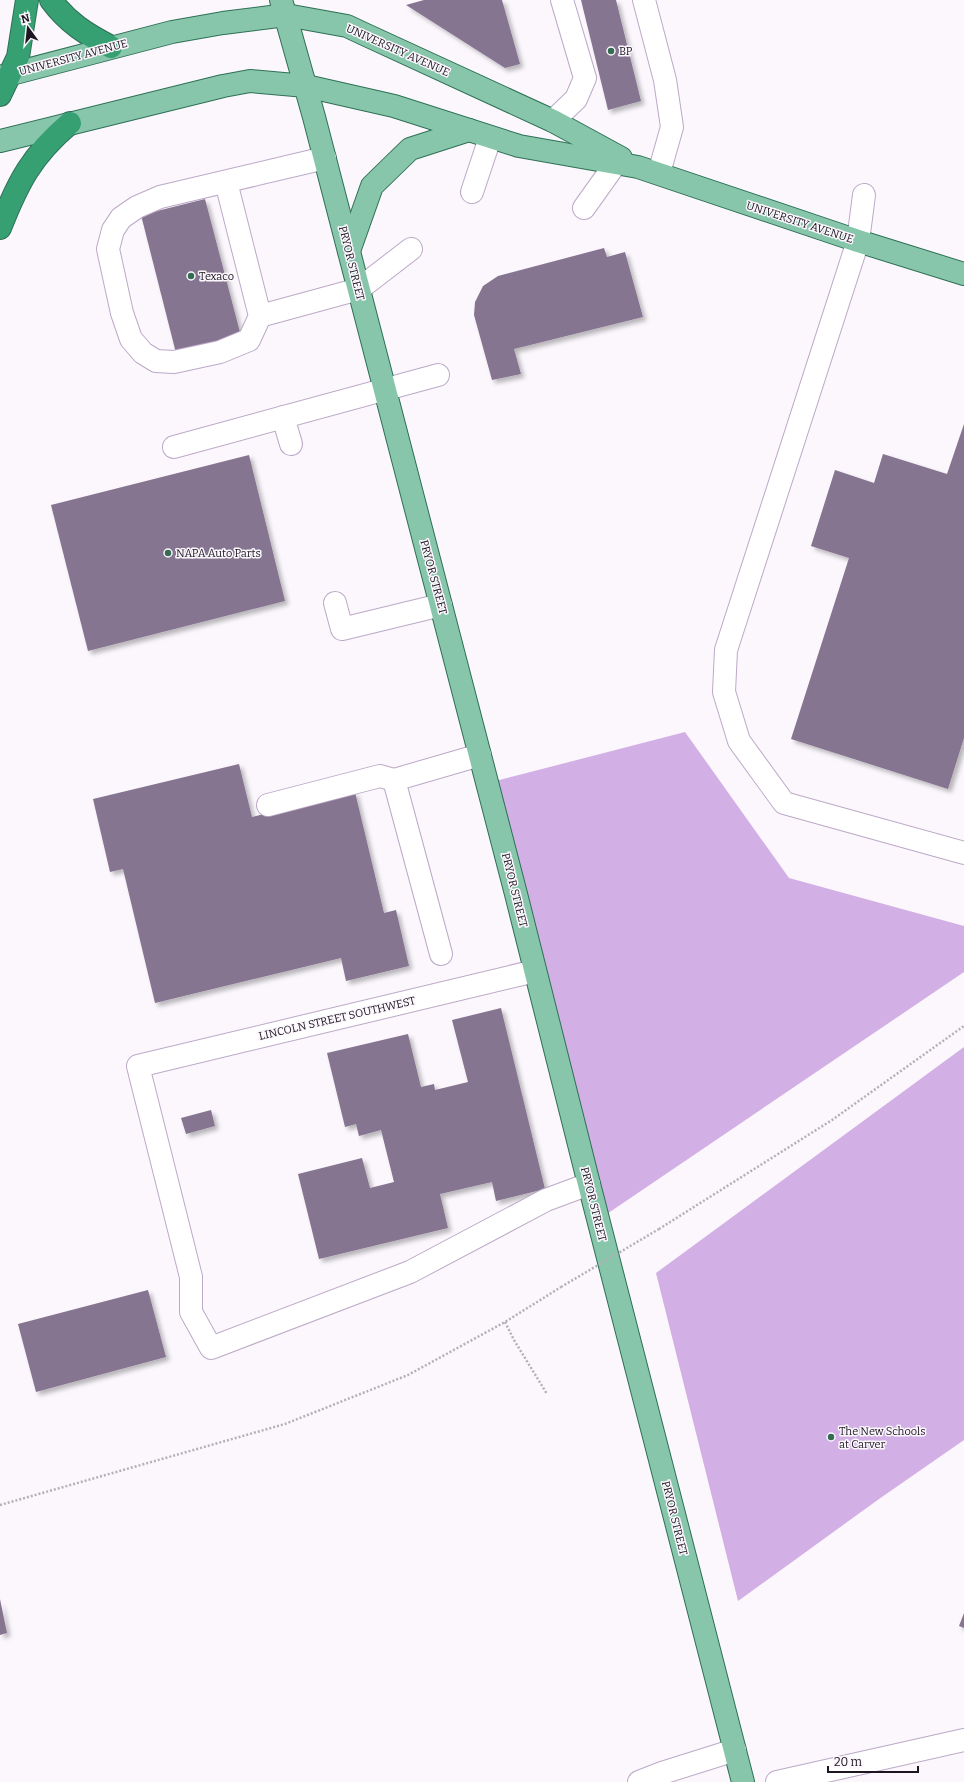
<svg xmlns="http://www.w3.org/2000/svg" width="964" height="1782" font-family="Bitter,serif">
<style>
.forest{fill:#d2afe5}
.building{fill:#867490;filter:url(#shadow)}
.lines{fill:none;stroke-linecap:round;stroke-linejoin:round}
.minor-casing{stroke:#bca9c7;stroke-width:24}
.major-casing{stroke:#2e7056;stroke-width:24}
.highway-casing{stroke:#2e7056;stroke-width:24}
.path{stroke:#b5b0b7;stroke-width:2.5;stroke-dasharray:2 2;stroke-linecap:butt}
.minor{stroke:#fff;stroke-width:22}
.major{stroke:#87c6ab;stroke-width:22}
.highway{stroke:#37a073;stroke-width:22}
.path-bridge{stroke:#b5b0b7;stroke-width:2.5;stroke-dasharray:2 2;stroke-linecap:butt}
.poi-dot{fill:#346b51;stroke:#fbf7fd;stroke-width:1.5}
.labels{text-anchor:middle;stroke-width:3;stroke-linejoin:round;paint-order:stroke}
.street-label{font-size:11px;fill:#1d1621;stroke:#fbf7fd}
.poi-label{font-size:11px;fill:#1d1621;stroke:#fbf7fd;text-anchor:start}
</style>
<defs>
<filter id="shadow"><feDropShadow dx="3.5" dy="3.5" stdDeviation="2" flood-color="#0004"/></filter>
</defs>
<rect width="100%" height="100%" fill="#fbf7fd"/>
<!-- forest -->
<g class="forest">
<path d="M685,732L789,878L964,926V972L598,1220L488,783Z"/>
<path d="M964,1047V1440L879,1499L738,1601L656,1273Z"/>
</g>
<!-- building -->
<g class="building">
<path d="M424,0H502L520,64L505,68L406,5Z"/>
<path d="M581,0H616L641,101L608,110Z"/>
<path d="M205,199L241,336L176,353L141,215Z"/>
<path d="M604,248L607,257L625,252L643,317L514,349L521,374L492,380L474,315L475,302L483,286L498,276Z"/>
<path d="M964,424V738L948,789L791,739L849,558L811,546L835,470L874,483L883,454L947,474Z"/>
<path d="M249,455L285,601L88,651L51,505Z"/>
<path d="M239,764L252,817L355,792L384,913L396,910L409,966L346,981L341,958L155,1003L123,869L110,872L93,799Z"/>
<path d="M501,1008L545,1189L496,1201L492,1182L440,1194L448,1228L319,1259L298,1174L362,1158L370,1188L394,1182L381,1130L359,1136L356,1124L345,1127L327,1053L408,1034L421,1087L434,1084L435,1090L468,1082L452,1020Z"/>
<path d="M211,1110L215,1126L186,1134L181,1118Z"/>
<path d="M148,1290L166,1357L36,1392L18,1324Z"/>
<path d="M0,1599L7,1633L0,1635Z"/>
<path d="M964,1613V1628L959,1626Z"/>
</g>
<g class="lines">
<!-- minor casing -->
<g class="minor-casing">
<g id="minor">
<path d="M644,0L665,80L672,127L659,173"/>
<path d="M553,121L576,99L585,78L562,0"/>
<path d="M226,182L260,316L249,340L220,352L174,362L156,361L143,353L131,339L122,313L108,249L113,230L121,218L137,207L160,197L325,158"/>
<path d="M472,192L490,138"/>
<path d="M864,195L858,241L726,650L724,692L739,741L784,803L964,853"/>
<path d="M584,208L616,163"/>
<path d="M260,316L359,289L411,249"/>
<path d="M283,417L291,444"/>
<path d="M174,447L438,375"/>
<path d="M335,603L342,629L441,605"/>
<path d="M268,805L380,776L394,780"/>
<path d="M441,954L394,780L480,755"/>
<path d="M535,971L138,1066L191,1277V1312L211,1348L410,1272L546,1200L589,1184"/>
<path d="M639,1782L662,1773L735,1750"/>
<path d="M777,1782L964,1740"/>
</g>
</g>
<!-- major casing -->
<g class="major-casing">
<g id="major">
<path d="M281,0L314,117L516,894L589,1184L743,1782"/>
<path d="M0,77L172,32L223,23L286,15L347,26L364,34L553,121L621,158"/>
<path d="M0,141L223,86L250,81L306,86L394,106L519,146L638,167L858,241L964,274"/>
<path d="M349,251L372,186L410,149L469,130"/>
</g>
</g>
<!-- highway casing -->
<g class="highway-casing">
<g id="highway">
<path d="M51,0C68,23 86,34 111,47"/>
<path d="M0,95L18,57L27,0"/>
<path d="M0,228C18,182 32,155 70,123"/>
</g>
</g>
<!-- path -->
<g class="path">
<path d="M659,1229L832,1120L964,1026"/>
<path d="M505,1322L514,1340L547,1394"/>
<path d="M0,1505L285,1424L408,1375L505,1322L561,1287"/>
</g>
<!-- minor -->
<use href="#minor" class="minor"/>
<!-- major -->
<use href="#major" class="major"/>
<!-- highway -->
<use href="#highway" class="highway"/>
<!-- path-bridge -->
<path class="path-bridge" d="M561,1287L659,1229"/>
</g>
<!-- markers -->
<g class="poi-dot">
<circle cx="611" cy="51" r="4"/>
<circle cx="191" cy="276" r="4"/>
<circle cx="168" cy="553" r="4"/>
<circle cx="831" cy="1437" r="4"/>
</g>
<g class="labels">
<!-- street labels -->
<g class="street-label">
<text transform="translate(398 50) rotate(24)" y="4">UNIVERSITY AVENUE</text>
<text transform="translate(73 57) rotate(-15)" y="4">UNIVERSITY AVENUE</text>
<text transform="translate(800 222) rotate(18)" y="4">UNIVERSITY AVENUE</text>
<text transform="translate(352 263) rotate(76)" y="4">PRYOR STREET</text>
<text transform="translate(434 577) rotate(75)" y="4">PRYOR STREET</text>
<text transform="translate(515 890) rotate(76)" y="4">PRYOR STREET</text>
<text transform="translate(337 1018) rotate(-13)" y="4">LINCOLN STREET SOUTHWEST</text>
<text transform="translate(594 1204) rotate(76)" y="4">PRYOR STREET</text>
<text transform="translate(675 1518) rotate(76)" y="4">PRYOR STREET</text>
</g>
<!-- poi labels -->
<g class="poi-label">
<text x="619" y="55">BP</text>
<text x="199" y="280">Texaco</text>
<text x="176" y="557">NAPA Auto Parts</text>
<text x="839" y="1435">The New Schools<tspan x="839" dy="13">at Carver</tspan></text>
</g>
</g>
<!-- north arrow -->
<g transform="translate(28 28) rotate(345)" stroke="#fbf7fd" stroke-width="3" paint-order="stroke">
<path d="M0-3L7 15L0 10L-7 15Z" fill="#1d1621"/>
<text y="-6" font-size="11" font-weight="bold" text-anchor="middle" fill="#1d1621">N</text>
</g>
<!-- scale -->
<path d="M828 1766v6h90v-6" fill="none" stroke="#1d1621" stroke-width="2"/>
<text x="834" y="1766" font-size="12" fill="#1d1621" stroke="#fbf7fd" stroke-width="3" paint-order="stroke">20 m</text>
</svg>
